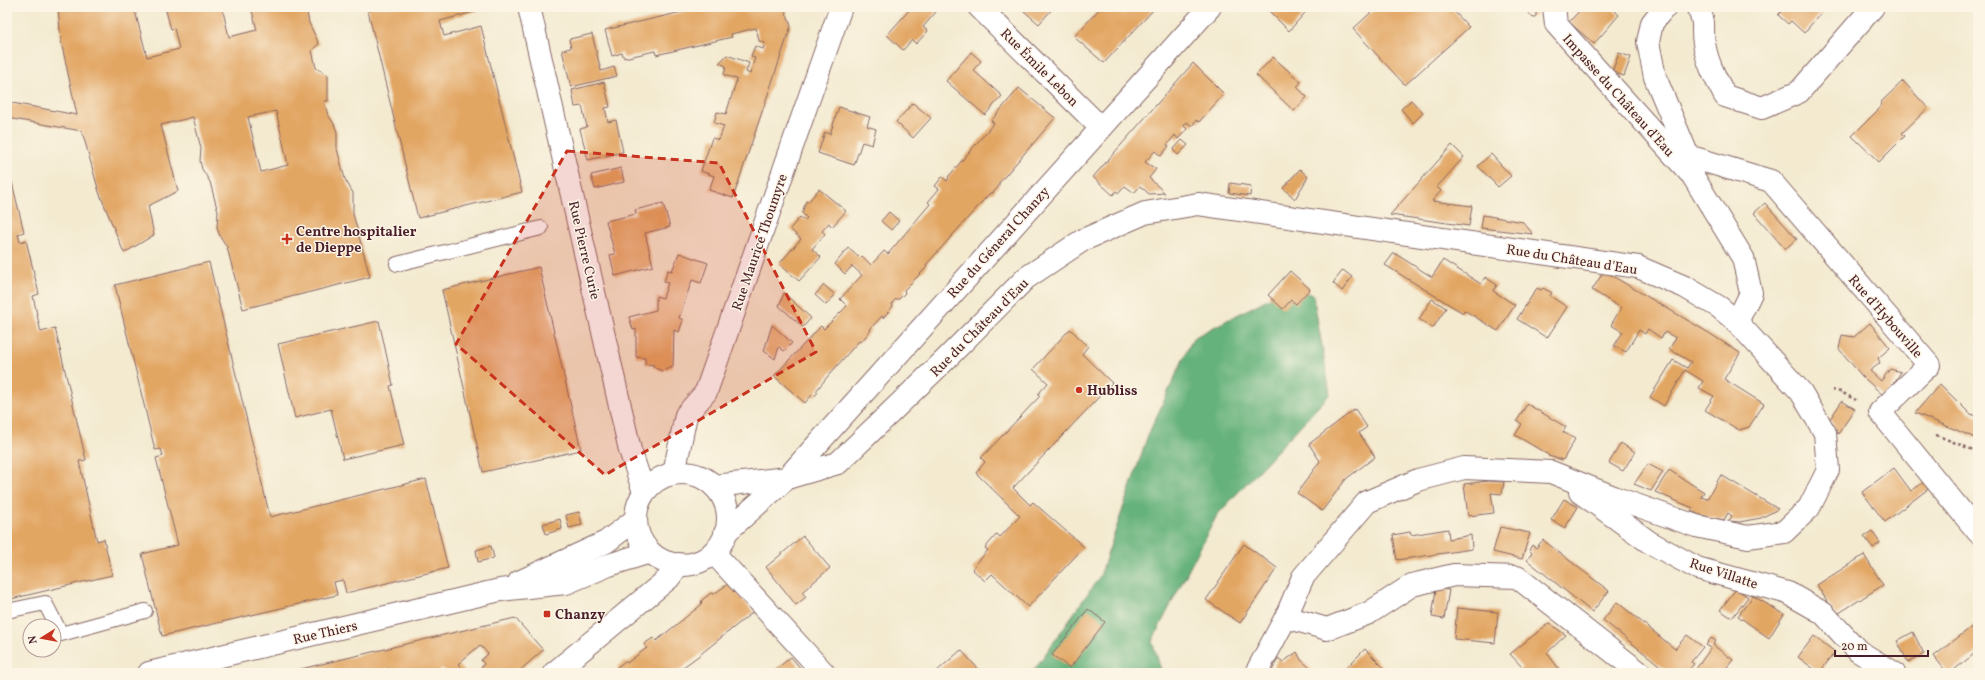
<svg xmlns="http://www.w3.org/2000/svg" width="1985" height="680" font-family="Vollkorn,serif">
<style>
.forest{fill:#66b27c;stroke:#586854}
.building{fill:#e2a664;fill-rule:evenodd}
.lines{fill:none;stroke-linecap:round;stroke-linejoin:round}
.service-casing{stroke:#856665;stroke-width:16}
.minor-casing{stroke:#856665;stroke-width:24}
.tertiary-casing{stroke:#856665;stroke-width:24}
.secondary-casing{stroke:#856665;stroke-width:24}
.path{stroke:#856665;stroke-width:2.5;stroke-dasharray:3 3;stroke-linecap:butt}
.service{stroke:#fff;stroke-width:14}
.minor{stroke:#fff;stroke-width:22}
.tertiary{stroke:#fff;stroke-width:22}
.secondary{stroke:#fff;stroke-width:22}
.marked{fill:#c8321e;fill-opacity:0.2;stroke:#c8321e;stroke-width:3;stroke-dasharray:8 5;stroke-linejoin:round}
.poi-dot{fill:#c8321e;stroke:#fcf5e5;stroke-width:1.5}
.labels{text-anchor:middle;stroke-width:3;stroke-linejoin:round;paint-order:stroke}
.street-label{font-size:14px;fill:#4a1f2b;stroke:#fcf5e5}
.poi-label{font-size:14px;font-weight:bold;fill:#4a1f2b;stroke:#fcf5e5;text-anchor:start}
</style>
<rect width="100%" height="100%" fill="#fcf5e5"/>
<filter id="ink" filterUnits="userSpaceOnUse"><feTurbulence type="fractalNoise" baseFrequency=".025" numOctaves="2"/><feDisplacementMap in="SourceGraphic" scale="8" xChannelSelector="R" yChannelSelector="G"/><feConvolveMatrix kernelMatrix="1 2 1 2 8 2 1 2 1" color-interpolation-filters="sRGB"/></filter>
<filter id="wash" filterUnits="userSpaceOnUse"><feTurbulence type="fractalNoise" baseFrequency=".012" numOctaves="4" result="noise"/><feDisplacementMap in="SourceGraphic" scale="16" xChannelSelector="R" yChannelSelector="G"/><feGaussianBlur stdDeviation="0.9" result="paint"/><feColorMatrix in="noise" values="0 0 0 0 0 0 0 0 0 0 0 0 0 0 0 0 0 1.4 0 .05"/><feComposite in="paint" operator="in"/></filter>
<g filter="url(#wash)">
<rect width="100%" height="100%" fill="#f3ead0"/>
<!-- forest -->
<path class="forest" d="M1283,291L1313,294L1330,394L1217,515L1152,641L1162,673H1032L1100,576L1148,435L1193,338Z"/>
<g id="blocks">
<!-- building -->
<g class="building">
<path d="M58,7H134L147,57L179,49L174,28L171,29L165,7H222L229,37L257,30L251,7H306L309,23L319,44L312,50L316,68L328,75V101H324L328,115L334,124L337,132V149L345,179L353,193V214L370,277L243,309L227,247L220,236L217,228L218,212L210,182L202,169L200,161L201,148L193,117L161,125L178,191L148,206L154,235L124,253L99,192L82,131L7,118V102L77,115L61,41ZM276,111L288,165L261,172L248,117Z"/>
<path d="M367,7H476L477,11L440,21L444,36L481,26L522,192L418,218Z"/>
<path d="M703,7H784L791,26L733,198L709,190L714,176L701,171L712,138L719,140L724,126L714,123L717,112L726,114L737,79L724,75L726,66L719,63L727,55L749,63L746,72L750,74L755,58L751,56L755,46L763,49L765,43L759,41L756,28L731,34L732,37L656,55L655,51L624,58L622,53L612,56L605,30Z"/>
<path d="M912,7H930L936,12L923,27L928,31L916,44L912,40L903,50L887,35Z"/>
<path d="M1028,7H1054L1039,24L1024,11Z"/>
<path d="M1101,7H1156L1104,63L1074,37Z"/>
<path d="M1265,7H1310L1289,31Z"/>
<path d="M1377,7H1450L1469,27L1405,85L1353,29Z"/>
<path d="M1523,7H1536V16L1533,18Z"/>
<path d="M1583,7H1611L1619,15L1594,44L1569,22Z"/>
<path d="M1775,7H1826L1804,33L1791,21L1788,24L1778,15L1781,12Z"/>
<path d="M592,34L601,71L614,67L617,76L571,87L562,50L571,48L569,39Z"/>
<path d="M971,52L981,61L973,70L1002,96L985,115L946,81Z"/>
<path d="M1619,53L1631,57L1624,76L1612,72Z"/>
<path d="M1273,57L1301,82L1297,87L1307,97L1294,111L1256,75Z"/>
<path d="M1193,63L1224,94L1199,122L1196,120L1192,126L1187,122L1184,126L1187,129L1178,139L1175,135L1167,145L1169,146L1161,156L1155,151L1145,162L1156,169L1149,178L1165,193L1149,194L1140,186L1135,192H1133L1125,186L1119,193L1116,191L1113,195L1093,177Z"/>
<path d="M1903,81L1928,108L1902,133L1905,136L1879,162L1852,136L1880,108L1881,102Z"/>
<path d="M604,82L610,107L605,108L608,122L616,120L623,152L588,160L580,129L587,127L582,106L575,107L572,90Z"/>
<path d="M1019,88L1055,118L999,183V186L993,193H990L926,265L927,267L904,290L905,293L899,299H896L893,302L892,304L893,306L883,318L882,316L870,329L871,330L861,342L859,341L828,376L816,391L818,392L814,397L812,395L805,403L774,376L821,326L824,329L847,306L840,299L862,275L852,266L845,274L835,264L848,248L860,258L862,256L871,265L884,251L888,254L930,204L928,202L939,189L935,186L942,177L947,181L949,178L948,177L994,123L991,121Z"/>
<path d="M1411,100L1423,113L1413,123L1401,109Z"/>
<path d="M913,103L931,118L913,138L896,122Z"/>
<path d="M839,107L870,117L867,126L876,129L872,145L862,142L854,165L818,153L825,132L830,134Z"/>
<path d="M1182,140L1188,145L1178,155L1173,150Z"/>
<path d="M1452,145L1464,157L1437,187L1441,191L1432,201L1472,206L1469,226L1390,215Z"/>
<path d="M1491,154L1511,176L1498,187L1478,166Z"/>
<path d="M621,168L624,182L595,189L591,175Z"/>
<path d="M1300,169L1308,177L1295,199L1283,188Z"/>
<path d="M11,178L24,232L18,234L20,242L26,240L39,294L33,296L39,324L41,332L55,328L86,460L79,461L97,541L104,539L112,575L7,600V179Z"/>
<path d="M1230,183L1251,186L1250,196L1229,193Z"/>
<path d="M819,189L846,211L832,227L829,223L822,231L825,234L812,249L821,257L799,281L779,264L801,239L790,229L800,217L805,220L807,218L802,213L806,201L808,202Z"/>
<path d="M663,203L670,227L645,233L653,266L615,276L610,255L615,254L606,221L636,214L635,210Z"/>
<path d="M1765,203L1797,239L1785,249L1754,213Z"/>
<path d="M889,212L899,221L891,230L881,221Z"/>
<path d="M1483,215L1523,222L1533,234L1481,228Z"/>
<path d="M679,253L708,263L701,283L692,280L679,318L683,320L679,332L674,330L673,367L662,371L653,367L654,365L645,364V358L636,357V329L633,330L629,317L656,310V296L663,298L668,283L664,282L668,270L672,271Z"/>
<path d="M1394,253L1432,277L1443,260L1481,284L1485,277L1497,285L1493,291L1515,305L1498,331L1464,310L1463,313L1385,265Z"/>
<path d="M209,262L270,517L426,479L448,568L346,593L343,580L334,582L337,595L162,636L142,554L178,545L156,458L163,456L161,449L155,450L115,285Z"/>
<path d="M539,267L581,450L483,472L442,290Z"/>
<path d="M1343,270L1352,277L1342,291L1333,283Z"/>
<path d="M1290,271L1310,289L1296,304L1291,300L1283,309L1268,295Z"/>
<path d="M1604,271L1709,333L1740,353L1724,379L1764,404L1749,427L1739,430L1705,410L1714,396L1699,388L1703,381L1685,370L1664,406L1650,397L1673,360L1687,368L1691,362L1669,349L1676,338L1665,332L1661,338L1648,329L1645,334L1639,330L1626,352L1614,346L1623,332L1611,325L1621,308L1592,290Z"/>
<path d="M824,285L835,295L826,305L815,295Z"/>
<path d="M1537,288L1541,290L1543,288L1552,293L1550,296L1567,307L1547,338L1517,319Z"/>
<path d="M784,293L811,318L803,327L779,306Z"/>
<path d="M1432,299L1446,308L1433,328L1419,319Z"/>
<path d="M379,321L393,385L390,386L404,445L343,459L331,409L295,418L278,344Z"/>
<path d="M1870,323L1890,348L1878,358L1880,363L1870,371L1881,381L1890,369L1901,372L1885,397L1862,376L1839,349L1842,335L1854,337Z"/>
<path d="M772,325L792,343L784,351L779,347L775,359L764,351Z"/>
<path d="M1070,329L1088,346L1082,354L1112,383L1013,488L1030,505L1033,502L1084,547L1028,607L992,574L985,581L972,569L988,550L985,548L997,534L1000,537L1020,516L976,473L985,462L981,458L1040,396L1038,394L1048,383L1033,369Z"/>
<path d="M1940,384L1969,413L1978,417V439L1915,413Z"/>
<path d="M1842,401L1855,409L1838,434L1830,419Z"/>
<path d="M1527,404L1566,427L1563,432L1575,439L1563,460L1548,456L1549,455L1515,435L1522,424L1517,421Z"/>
<path d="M1355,409L1367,427L1359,433L1375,457L1346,479L1322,511L1297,493L1320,461L1309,444Z"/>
<path d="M1621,443L1635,452L1623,471L1609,463Z"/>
<path d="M1648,464L1663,472L1651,491L1634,484Z"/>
<path d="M1894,468L1911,491L1927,480L1932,486L1885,522L1862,492Z"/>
<path d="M1669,470L1704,492L1701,497L1707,499L1721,475L1778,509L1761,518L1739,522L1729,521L1732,516L1728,513L1724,520L1700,515L1691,511L1693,508L1655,492Z"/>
<path d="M1488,481L1504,482L1502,494L1491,493L1494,513L1468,516L1464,484Z"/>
<path d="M1564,499L1578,507L1565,528L1551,520Z"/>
<path d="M579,512L582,525L569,528L566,515Z"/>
<path d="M560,519L562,529L546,534L543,524Z"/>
<path d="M1500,527L1530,533L1522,559L1493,552Z"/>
<path d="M1448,529L1449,539L1471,535L1472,549L1397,560L1393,535L1410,532L1411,535Z"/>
<path d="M1872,531L1880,543L1873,548L1864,536Z"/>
<path d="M803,536L830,568L802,592L806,597L796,605L766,567Z"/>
<path d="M1543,540L1609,591L1592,612L1527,560L1532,553L1529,550L1532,545L1536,548Z"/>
<path d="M1244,544L1277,568L1240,623L1206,600Z"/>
<path d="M491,546L494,558L478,562L476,550Z"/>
<path d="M1864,555L1883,585L1836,615L1817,585Z"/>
<path d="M729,583L753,612L697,657L675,673H615L612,670H619L617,667L625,661L627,663L644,650L647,648L644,644L653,638L656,641L701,605L702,600L711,593L714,594Z"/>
<path d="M1436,589L1449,590L1444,619L1432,617Z"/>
<path d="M1736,589L1748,597L1732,618L1720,610Z"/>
<path d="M1753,596L1784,614L1769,638L1738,616Z"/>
<path d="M1617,602L1675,649L1687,635L1703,647L1691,662L1694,664L1686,673H1669L1603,620Z"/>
<path d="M1457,608L1498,612L1495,643L1454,639Z"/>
<path d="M1088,609L1105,622L1070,668L1052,655Z"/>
<path d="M515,618L543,650L517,673H484L480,669L484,664L481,660L488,654L480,645L458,664L466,673L469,671L471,673H447L442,668L436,673H393L388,668L382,673H284Z"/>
<path d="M1978,622V651L1950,673H1947L1934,656Z"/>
<path d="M1549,623L1566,635L1547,653L1562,673H1521L1519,670L1522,667L1510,654Z"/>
<path d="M1913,632L1924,654L1908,662L1897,641Z"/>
<path d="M1814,636L1835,652L1819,673L1798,657Z"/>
<path d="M1711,638L1716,641L1713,645L1733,660L1722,673H1693L1711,648L1706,645Z"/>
<path d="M1365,649L1389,673H1341Z"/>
<path d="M961,650L982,673H937L936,672Z"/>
<path d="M1297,652L1301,660L1316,673H1271L1278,658L1283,662Z"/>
<path d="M791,657L802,670L799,673H771Z"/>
</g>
</g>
</g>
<g filter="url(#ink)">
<use href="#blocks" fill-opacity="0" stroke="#856665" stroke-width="1"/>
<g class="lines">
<!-- service casing -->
<g class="service-casing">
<g id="service">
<path d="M397,264L541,228"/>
<path d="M7,611L45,603L61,634L145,611"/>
</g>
</g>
<!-- minor casing -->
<g class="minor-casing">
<g id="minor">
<path d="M979,7L1101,128"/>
<path d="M1554,7L1556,24L1689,172"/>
<path d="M1666,7L1663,9L1652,23L1648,42L1655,77L1688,156L1694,178L1743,258L1751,293L1737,322"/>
<path d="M1697,7C1707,25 1701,26 1704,43C1707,63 1716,79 1725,96L1762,108L1799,92L1873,7"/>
<path d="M1688,156L1771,181L1929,365L1880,412L1978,532"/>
<path d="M674,473L686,415L706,392L841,7"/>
<path d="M787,478L838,463L943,362L1026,278L1083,240L1145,213L1198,204L1638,267L1685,287L1719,307L1737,322L1801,392L1825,433L1828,470L1809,508L1784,532L1748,537L1696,526L1616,498L1551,472L1464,468L1418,480L1367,502L1303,577L1286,617L1256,673"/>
<path d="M1580,492L1649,542L1697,568L1788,593L1823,613L1858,651L1894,673"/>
<path d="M713,552L824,673"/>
<path d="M1286,617L1327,629L1369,613L1412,585L1454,575L1517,577L1640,673"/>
<path d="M554,673L669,578L679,564"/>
</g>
</g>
<!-- tertiary casing -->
<g class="tertiary-casing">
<path id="tertiary" d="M529,7L630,450L644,492"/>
</g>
<!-- secondary casing -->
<g class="secondary-casing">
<g id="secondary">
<circle cx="682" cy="519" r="46"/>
<path d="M714,486L787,478"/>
<path d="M725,533L787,478L1210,7"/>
<path d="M519,582L606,542L636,519"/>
<path d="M149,673L500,590L566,583L609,565L650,552"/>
</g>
</g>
<!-- path -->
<g class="path">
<path d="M1832,390L1841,392L1856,400"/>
<path d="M1936,435L1978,452"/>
</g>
<!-- service -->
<use href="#service" class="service"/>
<!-- minor -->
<use href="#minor" class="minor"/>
<!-- tertiary -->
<use href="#tertiary" class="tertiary"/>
<!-- secondary -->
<use href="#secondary" class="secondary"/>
</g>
</g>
<!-- marked area -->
<path class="marked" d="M567,151L719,163L816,352L605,475L456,344Z"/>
<!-- markers -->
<g class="poi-dot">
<path d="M285 233h4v4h4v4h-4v4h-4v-4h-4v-4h4z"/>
<circle cx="1079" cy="390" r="4"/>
<rect x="543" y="610" width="8" height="8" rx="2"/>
</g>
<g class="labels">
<!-- street labels -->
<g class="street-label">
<text transform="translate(1040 67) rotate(45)" y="5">Rue Émile Lebon</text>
<text transform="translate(1619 95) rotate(48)" y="5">Impasse du Château d'Eau</text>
<text transform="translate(759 242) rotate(-71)" y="5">Rue Maurice Thoumyre</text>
<text transform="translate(998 242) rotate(-48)" y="5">Rue du Géneral Chanzy</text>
<text transform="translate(585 250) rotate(77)" y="5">Rue Pierre Curie</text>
<text transform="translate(1572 259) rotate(9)" y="5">Rue du Château d'Eau</text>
<text transform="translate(1886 316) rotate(49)" y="5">Rue d'Hybouville</text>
<text transform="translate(979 327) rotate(-45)" y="5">Rue du Château d'Eau</text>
<text transform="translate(1724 573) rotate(18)" y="5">Rue Villatte</text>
<text transform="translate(325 632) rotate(-13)" y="5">Rue Thiers</text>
</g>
<!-- poi labels -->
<g class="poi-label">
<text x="296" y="236">Centre hospitalier<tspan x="296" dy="16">de Dieppe</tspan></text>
<text x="1087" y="395">Hubliss</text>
<text x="555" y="619">Chanzy</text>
</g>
</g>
<!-- margin -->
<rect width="1985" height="680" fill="none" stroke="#fcf5e5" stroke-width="24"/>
<!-- north arrow -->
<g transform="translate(42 638) rotate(259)"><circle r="19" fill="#fcf5e5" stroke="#b59f9b"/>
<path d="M0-3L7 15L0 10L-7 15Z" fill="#c8321e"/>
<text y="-6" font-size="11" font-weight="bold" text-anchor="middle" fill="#4a1f2b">N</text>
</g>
<!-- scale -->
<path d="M1835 650v6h93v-6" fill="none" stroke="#4a1f2b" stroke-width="2"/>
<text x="1841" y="650" font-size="12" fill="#4a1f2b" stroke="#fcf5e5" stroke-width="3" paint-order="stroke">20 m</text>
</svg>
